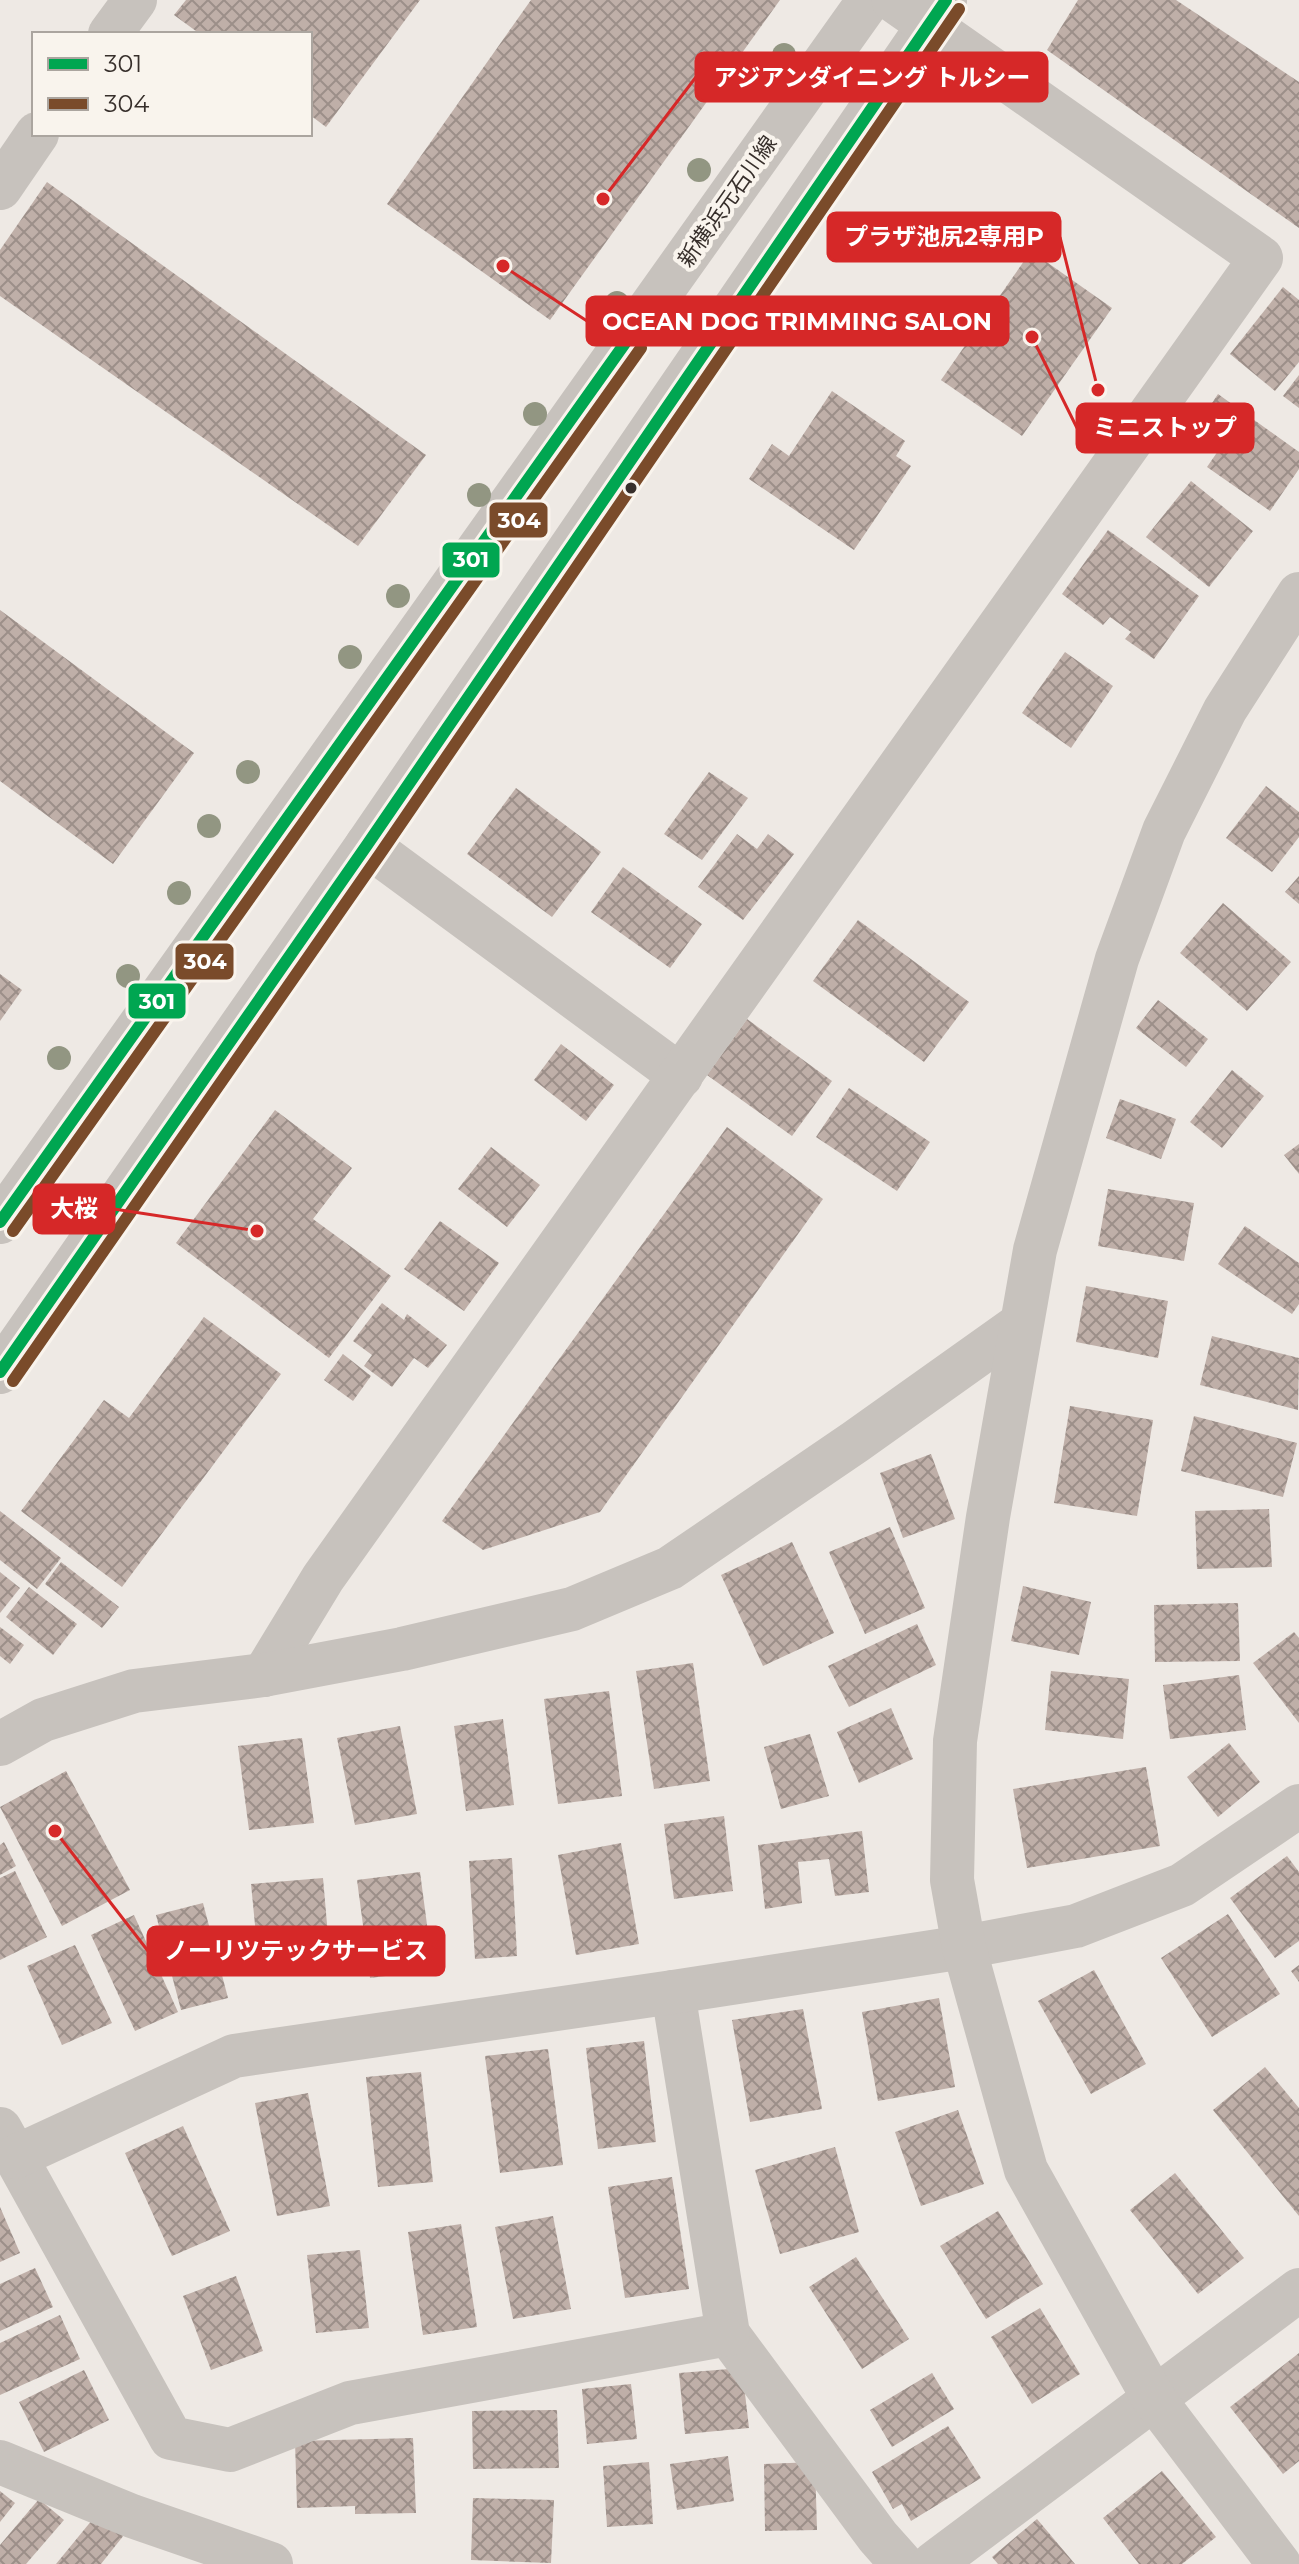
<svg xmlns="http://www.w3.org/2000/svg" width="1299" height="2564" font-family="Montserrat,'Noto Sans JP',sans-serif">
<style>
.building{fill:url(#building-cross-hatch)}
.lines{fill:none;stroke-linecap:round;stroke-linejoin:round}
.minor{stroke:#c7c2bd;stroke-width:44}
.bus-1-casing{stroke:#f9f4ed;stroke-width:18}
.bus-2-casing{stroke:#f9f4ed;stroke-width:18}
.bus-1{stroke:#00a651;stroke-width:12}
.bus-2{stroke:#7a4b2a;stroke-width:12}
.tree{fill:#929682}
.bus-dot{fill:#372f2b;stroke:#f9f4ed;stroke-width:3}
.labels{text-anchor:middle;stroke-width:8;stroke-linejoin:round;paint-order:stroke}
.street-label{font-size:22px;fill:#372f2b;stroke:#f9f4ed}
.leader{fill:none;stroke:#d62828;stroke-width:3}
.callout-dot{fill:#d62828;stroke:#f9f4ed;stroke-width:3}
.callout{fill:#d62828;stroke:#d62828;stroke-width:3}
.callout-label{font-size:24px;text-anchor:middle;font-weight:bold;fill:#fff}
.line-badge{stroke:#f9f4ed;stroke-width:3}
.badge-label{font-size:22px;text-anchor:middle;font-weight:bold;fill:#fff}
</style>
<defs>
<pattern id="building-cross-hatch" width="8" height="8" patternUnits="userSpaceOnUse" patternTransform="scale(2)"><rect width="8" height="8" fill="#bfafa8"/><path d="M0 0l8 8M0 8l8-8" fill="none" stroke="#9c8f89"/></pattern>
</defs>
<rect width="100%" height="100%" fill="#eee9e4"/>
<!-- building -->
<g class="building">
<path d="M186,0H420L326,127L310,115V34H200L174,15Z"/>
<path d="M531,0H780L550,320L387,204Z"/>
<path d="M1078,0H1176L1299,82V228L1047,50Z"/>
<path d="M47,182L426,455L358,546L0,296V250Z"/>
<path d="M1031,251L1112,308L1022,436L941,380Z"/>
<path d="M1283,287L1299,300V362L1275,391L1230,354Z"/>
<path d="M1299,375V408L1283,396Z"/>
<path d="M832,391L905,441L896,456L911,466L854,550L749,479L772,444L789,456Z"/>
<path d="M1218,394L1299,452V469L1270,511L1207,467L1218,451L1192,433Z"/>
<path d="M1191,481L1253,531L1209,587L1146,537Z"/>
<path d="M1108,530L1199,596L1154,659L1125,639L1131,632L1110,617L1103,625L1062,594Z"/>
<path d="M0,610L194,753L113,864L0,781Z"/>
<path d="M1065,652L1113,686L1071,748L1022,713Z"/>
<path d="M709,772L748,798L702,860L664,834Z"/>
<path d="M1266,786L1299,812V837L1272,872L1226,838Z"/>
<path d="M516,788L601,852L552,917L467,854Z"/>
<path d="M737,834L757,849L768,834L794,854L743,920L698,887Z"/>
<path d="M623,867L702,924L670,968L591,912Z"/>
<path d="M1299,876V904L1285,892Z"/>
<path d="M1223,903L1291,962L1247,1011L1180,953Z"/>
<path d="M858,920L969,1002L924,1062L813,981Z"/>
<path d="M0,974L22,990L0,1021Z"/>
<path d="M1158,1000L1208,1039L1186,1067L1136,1028Z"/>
<path d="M747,1019L832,1081L792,1136L707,1075Z"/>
<path d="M561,1044L614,1085L586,1121L534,1080Z"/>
<path d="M1232,1070L1264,1096L1222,1148L1190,1122Z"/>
<path d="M849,1088L930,1142L897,1191L816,1137Z"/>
<path d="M1120,1099L1176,1119L1161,1159L1106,1138Z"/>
<path d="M275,1110L352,1168L313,1219L391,1276L329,1358L176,1243Z"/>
<path d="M727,1127L823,1199L600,1512L483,1550L442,1521Z"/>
<path d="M1299,1144V1174L1284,1155Z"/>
<path d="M491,1147L540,1185L507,1227L458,1189Z"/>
<path d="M1108,1189L1194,1203L1184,1261L1098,1246Z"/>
<path d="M440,1221L499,1263L464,1311L404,1269Z"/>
<path d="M1245,1226L1299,1263V1304L1292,1314L1218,1264Z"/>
<path d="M1086,1286L1168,1301L1158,1358L1076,1342Z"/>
<path d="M382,1303L404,1320L407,1314L447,1345L428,1368L414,1358L392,1387L364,1366L372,1355L353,1341Z"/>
<path d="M204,1317L281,1374L122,1587L21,1511L104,1400L129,1418Z"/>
<path d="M1212,1336L1299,1358L1298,1410L1200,1385Z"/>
<path d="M343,1354L371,1376L353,1401L324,1380Z"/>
<path d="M1070,1406L1153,1420L1137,1516L1054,1503Z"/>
<path d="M1194,1416L1297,1443L1283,1497L1181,1471Z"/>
<path d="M931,1454L955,1519L903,1538L880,1473Z"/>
<path d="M1269,1509L1272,1567L1197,1569L1195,1511Z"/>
<path d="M0,1511L61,1558L37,1589L0,1560Z"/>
<path d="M890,1527L925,1608L865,1634L829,1552Z"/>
<path d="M792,1542L834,1633L763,1666L721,1575Z"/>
<path d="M61,1562L119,1607L102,1628L45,1584Z"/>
<path d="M0,1572L20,1588L0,1613Z"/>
<path d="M1023,1586L1091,1602L1079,1655L1011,1641Z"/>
<path d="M29,1587L77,1624L53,1655L6,1617Z"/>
<path d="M1238,1603L1240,1661L1155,1662L1154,1605Z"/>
<path d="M917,1624L936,1665L849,1707L828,1666Z"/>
<path d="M0,1627L24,1645L10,1664L0,1656Z"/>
<path d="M1294,1632L1299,1638V1723L1253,1663Z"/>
<path d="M693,1663L710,1781L654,1789L636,1671Z"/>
<path d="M1051,1671L1129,1679L1123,1739L1045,1730Z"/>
<path d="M1239,1675L1246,1730L1170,1739L1163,1685Z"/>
<path d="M609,1691L622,1796L558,1804L544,1699Z"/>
<path d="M891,1708L913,1759L859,1783L837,1732Z"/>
<path d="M503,1719L514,1805L466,1811L454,1726Z"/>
<path d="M400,1726L417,1814L355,1825L337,1738Z"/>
<path d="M810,1734L829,1796L781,1809L764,1747Z"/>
<path d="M302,1738L314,1823L249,1830L238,1746Z"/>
<path d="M1229,1743L1260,1782L1218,1817L1187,1777Z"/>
<path d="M1146,1767L1160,1846L1027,1868L1013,1789Z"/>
<path d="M66,1771L130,1890L62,1926L0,1807Z"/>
<path d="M724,1816L733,1891L674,1899L664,1824Z"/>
<path d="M862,1831L869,1892L835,1896L829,1859L798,1862L802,1903L765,1909L758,1845Z"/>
<path d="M4,1842L16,1866L0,1875V1845Z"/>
<path d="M621,1843L639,1944L576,1955L558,1855Z"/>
<path d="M1287,1856L1299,1872V1941L1275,1958L1230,1898Z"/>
<path d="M512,1858L517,1956L475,1959L469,1861Z"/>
<path d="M15,1871L47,1937L0,1960V1878Z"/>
<path d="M420,1872L433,1970L370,1978L357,1880Z"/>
<path d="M323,1878L331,1970L260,1976L251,1884Z"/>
<path d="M203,1903L228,1998L181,2010L156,1915Z"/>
<path d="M1228,1914L1280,1994L1212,2037L1161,1958Z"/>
<path d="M134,1915L178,2012L135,2031L91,1935Z"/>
<path d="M75,1945L112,2023L62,2045L27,1966Z"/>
<path d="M1299,1965V1982L1291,1971Z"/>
<path d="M1094,1970L1146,2064L1091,2094L1038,2001Z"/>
<path d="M939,1998L955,2087L878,2101L862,2012Z"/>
<path d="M803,2009L822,2109L750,2122L732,2020Z"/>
<path d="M644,2041L656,2142L598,2149L586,2048Z"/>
<path d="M548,2049L563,2165L500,2173L485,2056Z"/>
<path d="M1265,2067L1299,2108V2216L1213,2110Z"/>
<path d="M421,2072L433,2182L378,2187L366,2077Z"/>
<path d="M308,2093L330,2206L277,2216L255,2103Z"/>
<path d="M958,2110L984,2184L921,2206L895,2132Z"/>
<path d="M183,2126L230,2231L172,2256L125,2153Z"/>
<path d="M835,2147L859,2232L780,2254L755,2170Z"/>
<path d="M1175,2173L1244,2258L1198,2294L1130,2210Z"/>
<path d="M672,2177L689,2289L625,2298L608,2187Z"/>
<path d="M0,2207L20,2253L0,2262Z"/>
<path d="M998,2211L1043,2284L986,2319L940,2246Z"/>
<path d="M553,2216L571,2309L513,2319L495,2227Z"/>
<path d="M461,2224L477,2327L423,2335L408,2232Z"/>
<path d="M360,2250L369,2328L316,2333L307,2255Z"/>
<path d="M856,2257L909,2339L862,2369L809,2287Z"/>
<path d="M35,2268L53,2307L0,2331V2284Z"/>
<path d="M236,2276L263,2351L211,2370L183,2296Z"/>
<path d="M1040,2308L1080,2374L1032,2404L991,2337Z"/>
<path d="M60,2315L80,2359L0,2395V2343Z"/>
<path d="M1299,2353V2461L1283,2474L1230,2407Z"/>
<path d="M742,2368L749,2428L685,2434L679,2373Z"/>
<path d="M84,2370L109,2420L44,2452L19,2402Z"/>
<path d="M932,2373L954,2409L892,2447L870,2410Z"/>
<path d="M631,2384L637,2439L587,2444L582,2389Z"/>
<path d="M557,2410L559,2468L473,2469L472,2411Z"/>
<path d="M948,2426L981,2478L911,2521L902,2504L893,2509L872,2472Z"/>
<path d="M413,2438L416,2513L355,2514V2506L297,2508L295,2441Z"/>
<path d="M728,2456L734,2501L677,2510L670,2464Z"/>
<path d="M649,2462L653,2524L607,2527L603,2466Z"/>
<path d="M815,2462L817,2530L765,2531L764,2464Z"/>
<path d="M1162,2471L1216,2537L1182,2564H1139L1103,2518Z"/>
<path d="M0,2491L15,2503L0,2522Z"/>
<path d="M473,2498L554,2500L551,2563L471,2560Z"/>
<path d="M39,2499L64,2520L26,2564H0V2545Z"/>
<path d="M97,2514L124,2535L101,2564H56Z"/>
<path d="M1037,2519L1075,2564H998L992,2557Z"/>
</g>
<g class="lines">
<!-- minor -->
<g class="minor">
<path d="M110,34L135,0"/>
<path d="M0,188L37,134"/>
<path d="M367,845L681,1076"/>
<path d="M0,1222L869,0"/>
<path d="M0,1372L367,845L945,1"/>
<path d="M264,1675L323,1578L1261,258L893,0"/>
<path d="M0,1744L43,1720L134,1691L264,1675L402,1649L572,1609L670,1568L855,1442L1021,1324"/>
<path d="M673,1992L728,2334L878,2537L902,2564"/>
<path d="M0,2129L171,2438L230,2450L350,2403L728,2334"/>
<path d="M15,2157L234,2056L673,1992L964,1947L1076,1926L1182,1885L1299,1806"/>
<path d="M0,2462L132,2516L271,2564"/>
<path d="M933,2564L1299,2290"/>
<path d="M1279,2564L1154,2399L1026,2170L964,1947L952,1880L955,1741L988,1517L1035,1250L1117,959L1164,831L1225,710L1299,594"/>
</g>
<!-- bus-1 casing -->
<g class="bus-1-casing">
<g id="bus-1">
<path d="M0,1222L628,339"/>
<path d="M0,1372L367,845L946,0"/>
</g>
</g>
<!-- bus-2 casing -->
<g class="bus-2-casing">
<g id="bus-2">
<path d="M13,1231L641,348"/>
<path d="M13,1381L380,854L959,9"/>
</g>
</g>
<!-- bus-1 -->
<use href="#bus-1" class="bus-1"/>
<!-- bus-2 -->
<use href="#bus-2" class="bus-2"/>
</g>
<!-- trees -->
<g class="tree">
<circle cx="784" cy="55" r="12"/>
<circle cx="699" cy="170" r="12"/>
<circle cx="617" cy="303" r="12"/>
<circle cx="535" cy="414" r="12"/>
<circle cx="479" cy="495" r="12"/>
<circle cx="398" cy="596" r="12"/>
<circle cx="350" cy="657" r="12"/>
<circle cx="248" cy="772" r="12"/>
<circle cx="209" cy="826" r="12"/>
<circle cx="179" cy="893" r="12"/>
<circle cx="128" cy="976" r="12"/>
<circle cx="59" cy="1058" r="12"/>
</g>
<!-- markers -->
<circle class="bus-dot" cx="631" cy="488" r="7"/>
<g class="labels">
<!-- street labels -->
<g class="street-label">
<text transform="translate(727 201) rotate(-55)" y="8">新横浜元石川線</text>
</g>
</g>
<!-- callouts -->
<path class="leader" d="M603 199L696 77M1098 390L1060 237M503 266L587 321M1032 337L1077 428M257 1231L114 1209M55 1831L148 1951"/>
<g class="callout-dot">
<circle cx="603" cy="199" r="8"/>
<circle cx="1098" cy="390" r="8"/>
<circle cx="503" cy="266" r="8"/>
<circle cx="1032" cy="337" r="8"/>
<circle cx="257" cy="1231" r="8"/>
<circle cx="55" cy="1831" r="8"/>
</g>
<g class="callout">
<rect x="696" y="53" width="351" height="48" rx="8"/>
<rect x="828" y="213" width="232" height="48" rx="8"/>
<rect x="587" y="297" width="421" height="48" rx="8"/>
<rect x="1077" y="404" width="176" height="48" rx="8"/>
<rect x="34" y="1185" width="80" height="48" rx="8"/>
<rect x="148" y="1927" width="296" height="48" rx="8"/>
</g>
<g class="callout-label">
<text x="872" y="86">アジアンダイニング トルシー</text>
<text x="944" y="245">プラザ池尻2専用P</text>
<text x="797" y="330">OCEAN DOG TRIMMING SALON</text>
<text x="1165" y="436">ミニストップ</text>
<text x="74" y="1217">大桜</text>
<text x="296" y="1959">ノーリツテックサービス</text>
</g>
<g class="line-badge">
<rect x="488" y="501" width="61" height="38" rx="8" fill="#7a4b2a"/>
<rect x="441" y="541" width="60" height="38" rx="8" fill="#00a651"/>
<rect x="174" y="942" width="61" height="39" rx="8" fill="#7a4b2a"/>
<rect x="127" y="982" width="60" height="38" rx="8" fill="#00a651"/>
</g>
<g class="badge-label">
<text x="519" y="528">304</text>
<text x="471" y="567">301</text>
<text x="205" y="969">304</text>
<text x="157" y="1009">301</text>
</g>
<!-- legend -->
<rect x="32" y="32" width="280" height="104" fill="#f9f4ed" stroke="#aba59f" stroke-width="2"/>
<rect x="48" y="58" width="40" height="12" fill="#00a651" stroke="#aba59f" stroke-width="2"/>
<text x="104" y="72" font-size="24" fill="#372f2b">301</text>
<rect x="48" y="98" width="40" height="12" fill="#7a4b2a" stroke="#aba59f" stroke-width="2"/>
<text x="104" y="112" font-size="24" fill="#372f2b">304</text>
</svg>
